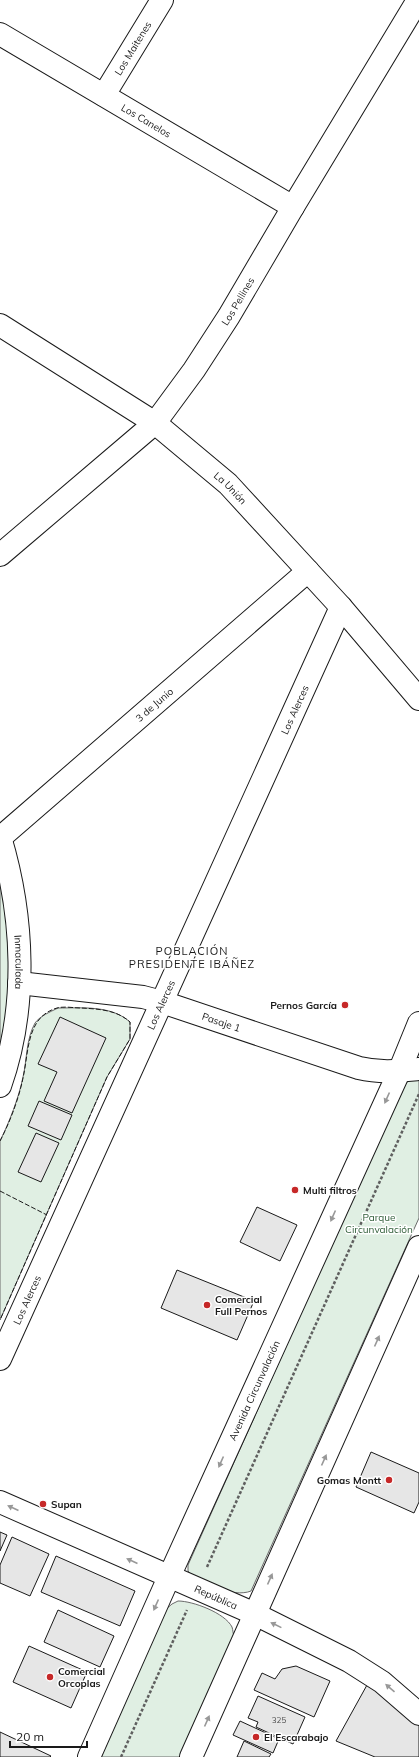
<svg xmlns="http://www.w3.org/2000/svg" width="419" height="1757" font-family="Mulish,sans-serif">
<style>
.green{fill:#e0efe3;stroke:#6a6a6a}
.building{fill:#e6e6e6;stroke:#1a1a1a}
.lines{fill:none;stroke-linecap:round;stroke-linejoin:round}
.minor-casing{stroke:#1a1a1a;stroke-width:24}
.path{stroke:#5f5f5f;stroke-width:2.5;stroke-dasharray:3 2;stroke-linecap:butt}
.minor{stroke:#fff;stroke-width:22}
.fence{stroke:#1a1a1a;stroke-width:1;stroke-dasharray:5 2;stroke-linecap:butt}
.oneway{fill:#989898}
.poi-dot{fill:#c62828;stroke:#fff;stroke-width:1.5}
.labels{text-anchor:middle;stroke-width:3;stroke-linejoin:round;paint-order:stroke}
.number-label{font-size:8px;fill:#4d4d4d}
.street-label{font-size:10px;fill:#1a1a1a;stroke:#fff}
.poi-label{font-size:10px;font-weight:bold;fill:#1a1a1a;stroke:#fff;text-anchor:start}
.park-label{font-size:10px;fill:#2b5a34;stroke:#fff}
.neighbourhood-label{font-size:11px;letter-spacing:1px;fill:#1a1a1a;stroke:#fff}
</style>
<rect width="100%" height="100%" fill="#fff"/>
<!-- green -->
<g class="green">
<path d="M0,885C16,935 11,995 0,1046Z"/>
<path d="M58,1008C82,1008 111,1005 130,1022V1039L107,1077L0,1320V1141C9,1123 19,1097 23,1077C27,1060 26,1039 35,1023C40,1016 50,1012 58,1008Z"/>
<path d="M419,1079V1218L251,1591C234,1598 199,1584 188,1571V1565L402,1088L408,1081Z"/>
<path d="M178,1601C193,1601 225,1613 232,1627C233,1630 233,1634 234,1636L180,1757H100L165,1610L172,1604Z"/>
</g>
<!-- building -->
<g class="building">
<path d="M60,1017L106,1038L72,1113L44,1101L57,1072L38,1064Z"/>
<path d="M39,1101L72,1115L61,1140L28,1126Z"/>
<path d="M36,1133L59,1143L41,1182L18,1172Z"/>
<path d="M257,1207L297,1225L280,1261L240,1242Z"/>
<path d="M177,1270L254,1301L237,1340L161,1308Z"/>
<path d="M371,1452L419,1473V1502L414,1513L356,1487Z"/>
<path d="M0,1532L7,1535L0,1551Z"/>
<path d="M12,1537L49,1554L30,1596L0,1583V1565Z"/>
<path d="M56,1556L135,1591L120,1626L41,1592Z"/>
<path d="M58,1610L114,1636L100,1667L44,1642Z"/>
<path d="M29,1646L87,1672L71,1708L13,1682Z"/>
<path d="M296,1666L330,1681L314,1717L254,1690L262,1673L275,1679L282,1669Z"/>
<path d="M367,1685L419,1719V1757H375L336,1741Z"/>
<path d="M258,1696L305,1717L293,1744L256,1727L258,1722L248,1718Z"/>
<path d="M240,1721L279,1739L273,1753L233,1735Z"/>
<path d="M0,1732L51,1756L50,1757H0Z"/>
<path d="M244,1741L271,1754L269,1757H237Z"/>
</g>
<g class="lines">
<!-- minor casing -->
<g class="minor-casing">
<g id="minor">
<path id="s1" d="M0,34L293,207"/>
<path id="s2" d="M104,95L162,0"/>
<path id="s3" d="M0,325L155,423L228,484L341,607L419,699"/>
<path id="s4" d="M0,555L155,423L194,370L229,316L293,207L418,0"/>
<path id="s5" d="M0,837C24,917 28,1007 0,1086"/>
<path id="s6" d="M0,838L308,571"/>
<path id="s7" d="M19,983L143,997L162,1002L359,1068C380,1073 398,1071 419,1069"/>
<path id="s8" d="M0,1359L341,607"/>
<path id="s9" d="M0,1502L255,1614L349,1661L382,1682L419,1714"/>
<path id="s10" d="M89,1757L169,1577L399,1072L419,1023"/>
<path d="M191,1757L419,1247"/>
</g>
</g>
<!-- path -->
<g class="path">
<path d="M207,1567L419,1094"/>
<path d="M121,1757L187,1610"/>
</g>
<!-- minor -->
<use href="#minor" class="minor"/>
<!-- fence -->
<g class="fence">
<path d="M0,1141C10,1122 19,1098 23,1078C29,1052 26,1017 57,1008C64,1006 74,1008 81,1008C99,1009 117,1010 130,1022V1039L107,1077L0,1320"/>
<path d="M0,1191L47,1215"/>
</g>
</g>
<!-- one-way arrows -->
<defs><path id="oneway-solid" d="M-6-.8H1V-3.2L6.5 0L1 3.2V.8H-6Z"/></defs>
<g class="oneway">
<use href="#oneway-solid" transform="translate(387 1098) rotate(114)"/>
<use href="#oneway-solid" transform="translate(333 1216) rotate(114)"/>
<use href="#oneway-solid" transform="translate(377 1341) rotate(-66)"/>
<use href="#oneway-solid" transform="translate(324 1460) rotate(-66)"/>
<use href="#oneway-solid" transform="translate(221 1462) rotate(114)"/>
<use href="#oneway-solid" transform="translate(13 1508) rotate(-156)"/>
<use href="#oneway-solid" transform="translate(132 1561) rotate(-156)"/>
<use href="#oneway-solid" transform="translate(270 1579) rotate(-66)"/>
<use href="#oneway-solid" transform="translate(156 1605) rotate(114)"/>
<use href="#oneway-solid" transform="translate(276 1625) rotate(-154)"/>
<use href="#oneway-solid" transform="translate(390 1688) rotate(-139)"/>
<use href="#oneway-solid" transform="translate(207 1721) rotate(-66)"/>
</g>
<!-- markers -->
<g class="poi-dot">
<circle cx="345" cy="1005" r="4"/>
<circle cx="295" cy="1190" r="4"/>
<circle cx="207" cy="1305" r="4"/>
<circle cx="389" cy="1480" r="4"/>
<circle cx="43" cy="1504" r="4"/>
<circle cx="50" cy="1677" r="4"/>
<circle cx="256" cy="1737" r="4"/>
</g>
<g class="labels">
<!-- number labels -->
<g class="number-label">
<text x="279" y="1723">325</text>
</g>
<!-- street labels -->
<g class="street-label">
<text dy="4" stroke="none"><textPath href="#s2" startOffset="55">Los Maitenes</textPath></text>
<text dy="4" stroke="none"><textPath href="#s1" startOffset="170">Los Canelos</textPath></text>
<text dy="4" stroke="none"><textPath href="#s4" startOffset="351">Los Pellines</textPath></text>
<text dy="4" stroke="none"><textPath href="#s3" startOffset="283">La Unión</textPath></text>
<text dy="4" stroke="none"><textPath href="#s6" startOffset="204">3 de Junio</textPath></text>
<text dy="4" stroke="none"><textPath href="#s8" startOffset="713">Los Alerces</textPath></text>
<text dy="4" stroke="none"><textPath href="#s5" startOffset="127">Inmaculada</textPath></text>
<text dy="4" stroke="none"><textPath href="#s8" startOffset="389">Los Alerces</textPath></text>
<text dy="4" stroke="none"><textPath href="#s7" startOffset="207">Pasaje 1</textPath></text>
<text dy="4" stroke="none"><textPath href="#s8" startOffset="65">Los Alerces</textPath></text>
<text dy="4" stroke="none"><textPath href="#s10" startOffset="402">Avenida Circunvalación</textPath></text>
<text dy="4" stroke="none"><textPath href="#s9" startOffset="236">República</textPath></text>
</g>
<!-- poi labels -->
<g class="poi-label">
<text x="337" y="1009" text-anchor="end">Pernos García</text>
<text x="303" y="1194">Multi filtros</text>
<text x="215" y="1303">Comercial<tspan x="215" dy="12">Full Pernos</tspan></text>
<text x="381" y="1484" text-anchor="end">Gomas Montt</text>
<text x="51" y="1508">Supan</text>
<text x="58" y="1675">Comercial<tspan x="58" dy="12">Orcoplas</tspan></text>
<text x="264" y="1741">El Escarabajo</text>
</g>
<!-- park labels -->
<g class="park-label">
<text x="379" y="1221">Parque<tspan x="379" dy="12">Circunvalación</tspan></text>
</g>
<!-- neighbourhood labels -->
<g class="neighbourhood-label">
<text x="192" y="955">POBLACIÓN<tspan x="192" dy="13">PRESIDENTE IBÁÑEZ</tspan></text>
</g>
</g>
<!-- scale -->
<path d="M10 1741v6h77v-6" fill="none" stroke="#1a1a1a" stroke-width="2"/>
<text x="16" y="1741" font-size="12" fill="#1a1a1a" stroke="#ffffff" stroke-width="3" paint-order="stroke">20 m</text>
</svg>
